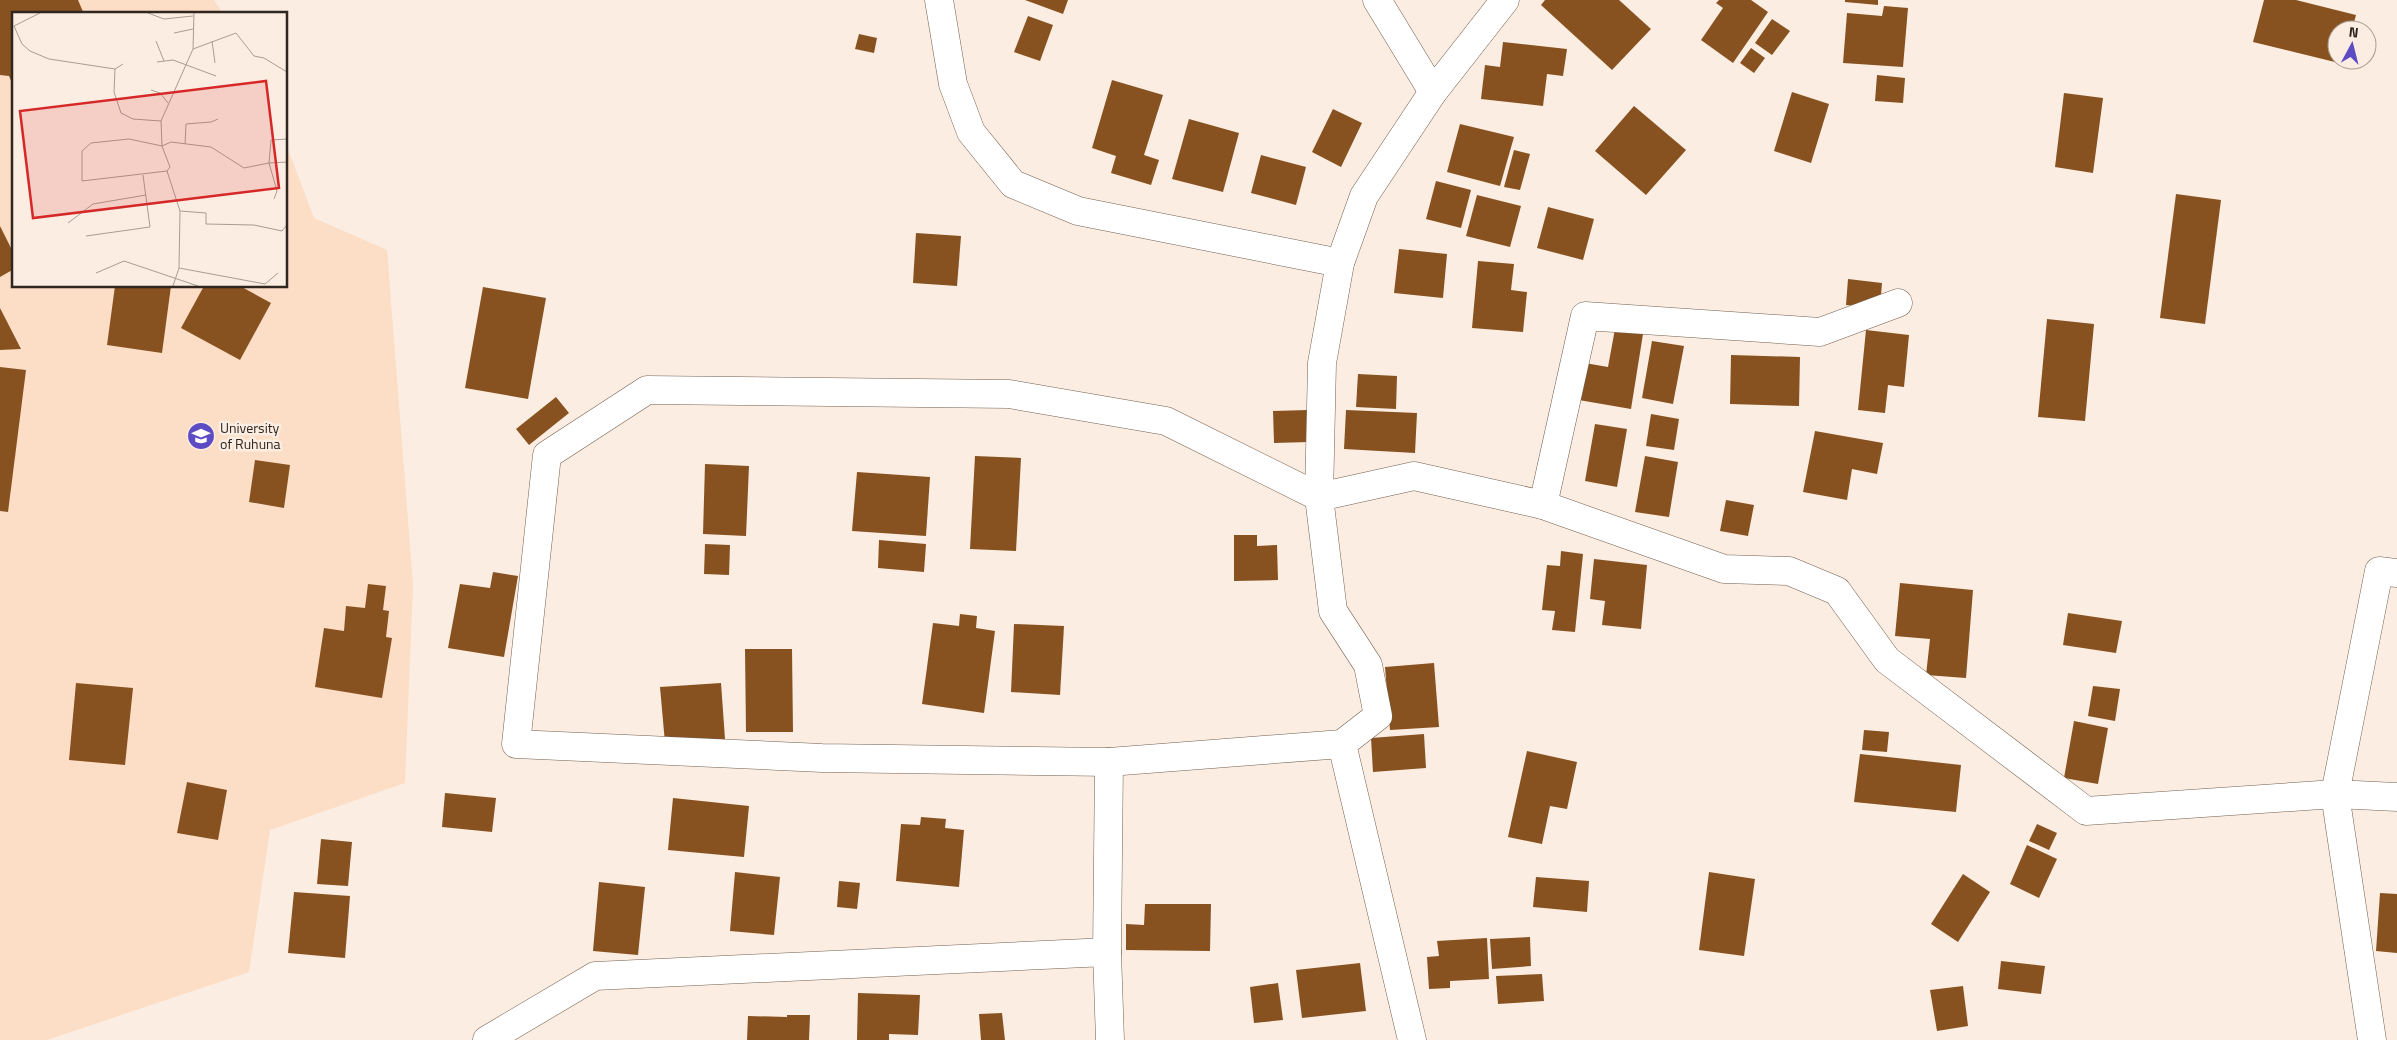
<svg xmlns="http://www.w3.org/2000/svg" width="2397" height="1040" font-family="'Titillium Web',sans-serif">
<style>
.built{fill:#fcddc5}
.building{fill:#885220}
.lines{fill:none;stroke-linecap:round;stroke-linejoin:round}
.street-casing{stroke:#756050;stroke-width:29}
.street{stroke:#fff;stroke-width:28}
.labels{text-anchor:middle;stroke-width:5;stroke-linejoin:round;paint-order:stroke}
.poi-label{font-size:14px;fill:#2f261f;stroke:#fbede1;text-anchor:start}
.inset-road{fill:none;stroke:#a99d93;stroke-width:1}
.view{fill:#d62828;fill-opacity:0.15;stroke:#d62828;stroke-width:2.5}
.inset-edge{fill:none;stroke:#2f261f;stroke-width:2.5}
</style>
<rect width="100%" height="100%" fill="#fbede1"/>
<!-- built -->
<path class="built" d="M0,0H214L223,14H14V286H286V144L314,218L387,250L413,585L405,783L270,830L249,972L47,1040H0Z"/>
<!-- building -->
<g class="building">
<path d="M0,0H78L84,14H14V88L9,76L0,75Z"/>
<path d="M1025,0H1068L1063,14Z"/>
<path d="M1545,0H1619L1651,29L1612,70L1541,5Z"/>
<path d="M1719,0H1751L1768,12L1733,63L1701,40L1723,8L1716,3Z"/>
<path d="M1845,0H1878V5L1845,2Z"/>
<path d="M2264,0H2296L2356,15L2352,30H2337V60H2345L2343,64L2253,42Z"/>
<path d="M1884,6L1908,8L1903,67L1843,63L1847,13L1882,16Z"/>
<path d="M1028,16L1053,25L1040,61L1014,52Z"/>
<path d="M1772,19L1790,31L1772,55L1755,43Z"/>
<path d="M859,34L877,38L874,53L855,49Z"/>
<path d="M1503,42L1567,49L1563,76L1547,74L1543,106L1481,99L1485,65L1500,67Z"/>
<path d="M1751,48L1765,58L1754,73L1740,63Z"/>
<path d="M1877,75L1905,78L1903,103L1875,101Z"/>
<path d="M1112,80L1163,95L1144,155L1159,160L1151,185L1111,173L1116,156L1092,148Z"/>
<path d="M1792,92L1829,104L1811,163L1774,151Z"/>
<path d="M2064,93L2103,98L2093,173L2055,167Z"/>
<path d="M1634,106L1686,150L1646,195L1595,151Z"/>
<path d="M1333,109L1362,123L1341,167L1312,152Z"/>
<path d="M1189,119L1239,133L1223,192L1172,179Z"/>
<path d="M1460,124L1514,137L1500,186L1447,172Z"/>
<path d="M1514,150L1530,154L1520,190L1504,187Z"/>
<path d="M1261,155L1306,167L1296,205L1251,193Z"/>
<path d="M1436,181L1471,190L1461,228L1426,219Z"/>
<path d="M2176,194L2221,200L2205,324L2160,318Z"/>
<path d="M1477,195L1521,206L1510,247L1466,236Z"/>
<path d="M1548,207L1594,219L1583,260L1537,248Z"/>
<path d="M0,226L14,254V269L0,277Z"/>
<path d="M916,233L961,236L957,286L913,283Z"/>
<path d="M1399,249L1447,254L1443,298L1394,293Z"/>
<path d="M1478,261L1514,264L1511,290L1527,292L1523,332L1472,328Z"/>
<path d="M1848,279L1882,283L1880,308L1846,305Z"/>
<path d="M115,286H171L162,353L107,345Z"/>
<path d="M204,286H240L271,303L240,360L181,328Z"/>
<path d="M483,287L546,298L528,399L465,388Z"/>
<path d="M0,308L21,349L0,350Z"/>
<path d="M2047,319L2094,324L2085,421L2038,417Z"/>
<path d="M1615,329L1643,334L1631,409L1573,399L1579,362L1608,367Z"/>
<path d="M1866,330L1909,335L1904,387L1888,385L1885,413L1858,410Z"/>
<path d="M1652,341L1684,346L1673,404L1642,398Z"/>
<path d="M1731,355L1800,357L1799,406L1730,404Z"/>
<path d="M0,367L26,370L8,512L0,511Z"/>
<path d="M1358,374L1397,376L1396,409L1356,407Z"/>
<path d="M556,397L569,413L529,445L516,429Z"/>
<path d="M1308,410L1309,442L1274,443L1273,411Z"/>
<path d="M1346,410L1417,413L1415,453L1344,449Z"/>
<path d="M1651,414L1679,419L1674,450L1646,446Z"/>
<path d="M1595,424L1627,429L1617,487L1585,481Z"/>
<path d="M1815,431L1883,443L1877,474L1852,469L1847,500L1803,492Z"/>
<path d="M975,456L1021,458L1016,551L970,549Z"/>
<path d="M1645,456L1678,462L1669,517L1635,512Z"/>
<path d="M255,460L290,465L284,508L249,502Z"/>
<path d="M705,464L749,466L746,536L703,534Z"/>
<path d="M857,472L930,477L926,536L852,531Z"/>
<path d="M1726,500L1754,505L1748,536L1720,531Z"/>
<path d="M1234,535H1257V546L1277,545L1278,580L1234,581Z"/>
<path d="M879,540L926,544L924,572L878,568Z"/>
<path d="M705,544L730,545L729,575L704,574Z"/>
<path d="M1561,551L1583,554L1575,632L1552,630L1555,611L1542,610L1547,565L1560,566Z"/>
<path d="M1594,559L1647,565L1641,629L1602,625L1605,601L1590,599Z"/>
<path d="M493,572L518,576L504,657L448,648L460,584L490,588Z"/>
<path d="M1900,583L1973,590L1966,678L1926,675L1930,639L1895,636Z"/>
<path d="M368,584L386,586L383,610L389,611L386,637L392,638L382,698L315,687L324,628L344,631L346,606L365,608Z"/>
<path d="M2068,613L2122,621L2116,653L2063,645Z"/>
<path d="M960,614L977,616L976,628L995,631L984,713L922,704L933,623L959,626Z"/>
<path d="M1014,624L1064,626L1060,695L1011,692Z"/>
<path d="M745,649H792L793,732H746Z"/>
<path d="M1434,663L1439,727L1390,730L1385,667Z"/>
<path d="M76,683L133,688L125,765L69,760Z"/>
<path d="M721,683L725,739L665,743L660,687Z"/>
<path d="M2093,686L2120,689L2115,721L2088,716Z"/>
<path d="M2074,721L2108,728L2098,784L2064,778Z"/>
<path d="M1864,730L1889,732L1887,752L1862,750Z"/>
<path d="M1424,734L1426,768L1373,772L1371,738Z"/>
<path d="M1527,751L1577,762L1567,809L1550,806L1542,844L1508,837Z"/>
<path d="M1860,754L1961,765L1956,812L1854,802Z"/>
<path d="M187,782L227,790L218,840L177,833Z"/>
<path d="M445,793L496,798L492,832L442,827Z"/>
<path d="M673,798L749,806L744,857L668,850Z"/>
<path d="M921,817L946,819L945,828L964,830L959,887L896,881L901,824L920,825Z"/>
<path d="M2037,824L2057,833L2049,850L2029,841Z"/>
<path d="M321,839L352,842L348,886L317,884Z"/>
<path d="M2027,845L2057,859L2039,898L2010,884Z"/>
<path d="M735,872L780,877L774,935L730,931Z"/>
<path d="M1709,872L1755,879L1744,956L1699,950Z"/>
<path d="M1963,874L1990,892L1958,942L1931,924Z"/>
<path d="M1536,877L1589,881L1587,912L1533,907Z"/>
<path d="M839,881L860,883L857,909L837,907Z"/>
<path d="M599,882L645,887L638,955L593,951Z"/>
<path d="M294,892L350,896L345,958L288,953Z"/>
<path d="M2380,893L2397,894V953L2376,951Z"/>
<path d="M1145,904H1211L1210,951L1126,950V924L1144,925Z"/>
<path d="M1530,937L1531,966L1492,969L1490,939Z"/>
<path d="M1487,938L1489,979L1450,981V988L1429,989L1427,957L1439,956L1437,941Z"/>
<path d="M2001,961L2045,966L2041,994L1998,989Z"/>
<path d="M1360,963L1366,1011L1302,1018L1296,970Z"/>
<path d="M1542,974L1544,1001L1498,1004L1496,976Z"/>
<path d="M1278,983L1283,1020L1254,1023L1250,987Z"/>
<path d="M1963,986L1968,1026L1937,1031L1930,990Z"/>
<path d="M858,993L920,995L918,1035L889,1034V1040H857Z"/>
<path d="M1002,1013L1005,1040H981L979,1014Z"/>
<path d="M787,1015H810L809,1040H747L748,1016L787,1017Z"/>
</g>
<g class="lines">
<!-- street casing -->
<g class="street-casing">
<g id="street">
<path d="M939,0L953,84L971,132L1013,184L1078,211L1340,263"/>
<path d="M1377,0L1433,92"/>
<path d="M1543,505L1585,316L1820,332L1898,303"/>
<path d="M2397,573L2379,571L2335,794L2397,797"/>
<path d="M1342,744L1109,762L822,758L516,744L547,455L647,390L1009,394L1166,421L1319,497L1414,476L1543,505L1724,569L1789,571L1837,591L1887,660L2086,811L2335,794L2372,1040"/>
<path d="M1109,762L1107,952L1110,1040"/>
<path d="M487,1040L595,976L1107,952"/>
<path d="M1412,1040L1342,744L1378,716L1368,665L1333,611L1319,497L1322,363L1340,263L1364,196L1433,92L1505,0"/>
</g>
</g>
<!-- street -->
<use href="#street" class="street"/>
</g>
<!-- icons -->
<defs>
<g id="university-disc" transform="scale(1.4375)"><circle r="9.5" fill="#5d4bc3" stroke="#fbede1"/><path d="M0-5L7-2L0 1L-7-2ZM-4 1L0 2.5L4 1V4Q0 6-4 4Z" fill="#fff"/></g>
</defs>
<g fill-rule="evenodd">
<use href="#university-disc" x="201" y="436"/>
</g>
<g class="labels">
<!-- poi labels -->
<g class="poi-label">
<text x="220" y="433">University<tspan x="220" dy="16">of Ruhuna</tspan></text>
</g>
</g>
<!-- overview -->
<g transform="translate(12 12)">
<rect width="275" height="275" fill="#fbede1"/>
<path class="inset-road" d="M28,1L2,14L10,32L18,39L37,47L103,57M136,1L152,7L181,4M162,21L181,17M144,29L152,49M200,29L203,51M181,37L224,21L242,44L252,46L275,60M145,50L161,48L204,64M111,52L103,57L102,80L109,101L121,107L149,109M139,78L148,81L156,91M275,127L259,128L257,151L275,150M173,132L174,112L199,110L206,107M155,159L70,169V139L79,131L117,127L150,134L159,130L199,135L232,156L257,151L265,179L262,187M168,199L194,201V212L242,213L270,219L275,213M56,211L81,192L134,183M74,224L138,215L131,163M167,256L253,272L266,261M84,261L112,249L186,274M161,274L167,256L168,199L155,159L158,155L150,134L149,109L181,37L182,1"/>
<path class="view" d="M254,69L267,176L21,206L8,99Z"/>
<rect width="275" height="275" class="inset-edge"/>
</g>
<!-- north arrow -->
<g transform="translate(2352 45) rotate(7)"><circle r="24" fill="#fbede1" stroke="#a99d93"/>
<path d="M0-4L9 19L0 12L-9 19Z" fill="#5d4bc3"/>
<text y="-8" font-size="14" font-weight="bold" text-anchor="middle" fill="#2f261f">N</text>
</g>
</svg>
